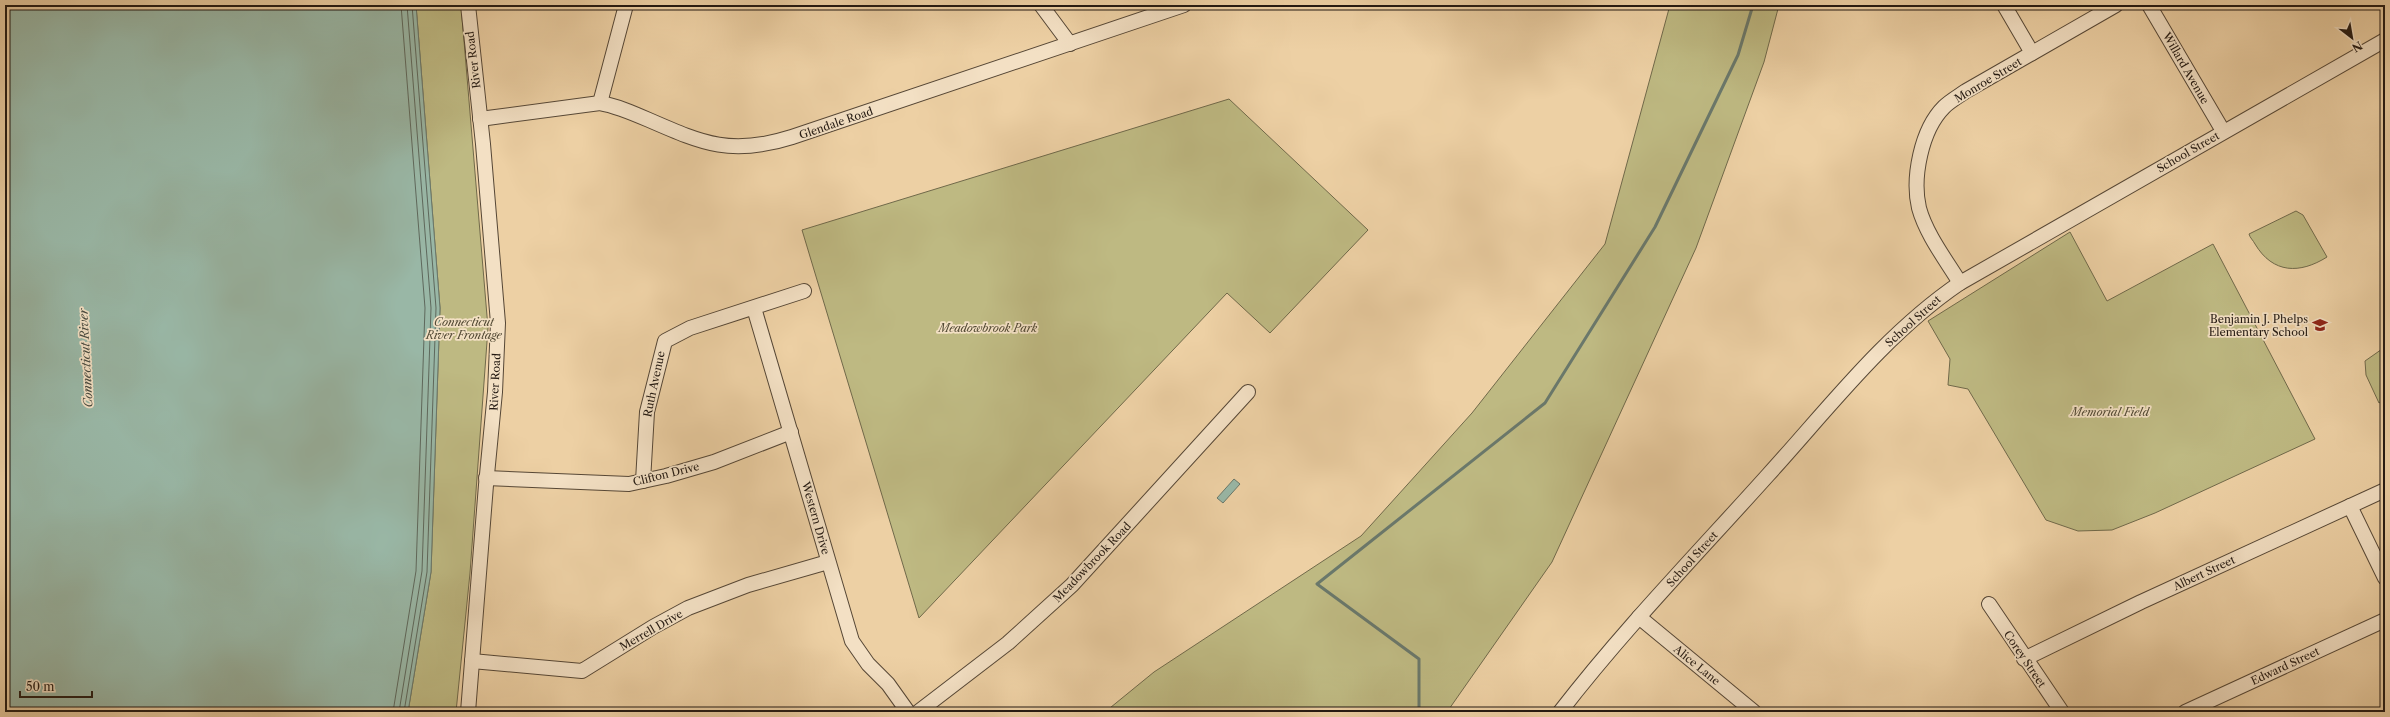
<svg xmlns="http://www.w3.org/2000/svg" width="2390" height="717" font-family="'Libre Caslon Text',serif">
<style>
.green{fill:#beb982;stroke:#70694a}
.water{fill:#99b7a6;stroke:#6a786b}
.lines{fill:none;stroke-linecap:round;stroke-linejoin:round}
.shore{stroke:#5e685c;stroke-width:1}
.stream{stroke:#6a786b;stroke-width:3}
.minor-casing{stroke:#564736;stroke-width:16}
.minor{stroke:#f3e0c4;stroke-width:14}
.labels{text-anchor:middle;stroke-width:3.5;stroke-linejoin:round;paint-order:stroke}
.street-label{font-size:11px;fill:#231912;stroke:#f3e0c4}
.poi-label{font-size:11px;fill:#231912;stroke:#f3e0c4;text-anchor:end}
.park-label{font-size:11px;font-style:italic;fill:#524934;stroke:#f3e0c4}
.water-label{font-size:12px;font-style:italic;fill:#46483e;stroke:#f3e0c4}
</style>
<rect width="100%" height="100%" fill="#edd0a4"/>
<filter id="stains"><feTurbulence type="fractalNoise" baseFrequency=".005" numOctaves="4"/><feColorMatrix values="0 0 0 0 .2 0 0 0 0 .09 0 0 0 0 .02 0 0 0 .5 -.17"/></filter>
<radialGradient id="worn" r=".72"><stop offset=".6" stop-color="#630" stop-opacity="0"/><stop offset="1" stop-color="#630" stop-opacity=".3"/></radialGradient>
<!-- green -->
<g class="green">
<path d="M416,5H461L488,328L470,573L456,712H408L431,572L440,308Z"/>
<path d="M1670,5H1779L1764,62L1696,248L1552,562L1447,712H1105L1154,672L1361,536L1472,413L1605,244Z"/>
<path d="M1229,99L1368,230L1270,333L1227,293L919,618L802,230Z"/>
<path d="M2296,211L2303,215L2327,257C2300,274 2273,274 2255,244C2253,240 2250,238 2249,234Z"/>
<path d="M2070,232L2107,301L2213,244L2315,439L2155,513L2112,530L2078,531L2046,520L1968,389L1948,385L1950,359L1928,321Z"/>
<path d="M2385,347V399L2379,403L2366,375L2365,361Z"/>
</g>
<!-- water -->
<g class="water">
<path d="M5,5H416L440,308L431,572L408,712H5Z"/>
<path d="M1234,479L1240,484L1223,503L1217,498Z"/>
</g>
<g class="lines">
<!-- shore -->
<g class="shore">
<path d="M393,712L416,571L425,308L401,5"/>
<path d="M399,712L422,571L431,308L407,5"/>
<path d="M404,712L427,572L436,308L412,5"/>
</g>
<!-- stream -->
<path class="stream" d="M1419,712V659L1317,584L1545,403L1655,227L1738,55L1753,5"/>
<!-- minor casing -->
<g class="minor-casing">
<g id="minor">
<path d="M1041,5L1070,44"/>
<path d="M2004,5L2032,53"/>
<path d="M2149,5L2223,131"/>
<path d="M600,103L626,5"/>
<path d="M480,119L600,103C617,106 633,113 649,120C704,144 732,156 792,137L1184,5"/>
<path d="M1960,283C1946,260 1926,234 1919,208C1912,178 1921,130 1944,107C1950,101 1959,96 1966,91L2116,5"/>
<path d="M754,308L852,641L868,664L888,684L908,712"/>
<path d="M486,478L629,484L666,476L714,462L791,432"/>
<path d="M643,481L647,412L665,341L690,328L804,291"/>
<path d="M2350,506L2385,578"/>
<path d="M1989,604L2062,712"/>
<path d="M1639,617L1754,712"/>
<path d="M2024,659L2141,602L2385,490"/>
<path d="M472,661L582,671L653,627L688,608L748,585L828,562"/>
<path d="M468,712L486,485L495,392L498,323L483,144L468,5"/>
<path d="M918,712L1008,643L1072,585L1248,392"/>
<path d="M1560,712C1624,629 1698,553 1768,475C1828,409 1885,334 1960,283L2385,40"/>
<path d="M2185,712L2385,620"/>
</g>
</g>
<!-- minor -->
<use href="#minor" class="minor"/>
</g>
<!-- icons -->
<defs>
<g id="school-bare" transform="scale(1.2)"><path d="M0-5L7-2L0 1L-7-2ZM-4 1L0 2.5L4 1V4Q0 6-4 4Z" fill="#8f2418" stroke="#f3e0c4" stroke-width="2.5" paint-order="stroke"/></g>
</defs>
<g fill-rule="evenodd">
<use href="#school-bare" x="2320" y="325"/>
</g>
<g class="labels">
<!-- street labels -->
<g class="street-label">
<text transform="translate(473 60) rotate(-97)" y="4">River Road</text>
<text transform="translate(2186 68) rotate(60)" y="4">Willard Avenue</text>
<text transform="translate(1988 80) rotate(-31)" y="4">Monroe Street</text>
<text transform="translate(836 123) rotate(-19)" y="4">Glendale Road</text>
<text transform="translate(2188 152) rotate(-30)" y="4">School Street</text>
<text transform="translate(1913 321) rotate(-42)" y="4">School Street</text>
<text transform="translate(495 382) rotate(-87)" y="4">River Road</text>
<text transform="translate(654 384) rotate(-78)" y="4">Ruth Avenue</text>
<text transform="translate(666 474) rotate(-14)" y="4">Clifton Drive</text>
<text transform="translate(816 518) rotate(74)" y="4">Western Drive</text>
<text transform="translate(1692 559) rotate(-48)" y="4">School Street</text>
<text transform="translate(1092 562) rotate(-46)" y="4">Meadowbrook Road</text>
<text transform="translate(2204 573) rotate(-25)" y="4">Albert Street</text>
<text transform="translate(651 630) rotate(-30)" y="4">Merrell Drive</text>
<text transform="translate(2025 659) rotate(56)" y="4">Corey Street</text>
<text transform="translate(1697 665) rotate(39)" y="4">Alice Lane</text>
<text transform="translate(2285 666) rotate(-25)" y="4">Edward Street</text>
</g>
<!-- poi labels -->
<g class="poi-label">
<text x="2308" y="323">Benjamin J. Phelps<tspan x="2308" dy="13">Elementary School</tspan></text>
</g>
<!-- park labels -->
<g class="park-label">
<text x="464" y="326">Connecticut<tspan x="464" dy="13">River Frontage</tspan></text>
<text x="988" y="332">Meadowbrook Park</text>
<text x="2110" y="416">Memorial Field</text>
</g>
<!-- water labels -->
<g class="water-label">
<text transform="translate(86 358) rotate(-93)" y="4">Connecticut River</text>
</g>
</g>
<!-- margin -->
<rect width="2390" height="717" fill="none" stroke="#edd0a4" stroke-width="20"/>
<rect x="6" y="6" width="2378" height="705" fill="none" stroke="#231912" stroke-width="2"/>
<rect x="10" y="10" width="2370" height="697" fill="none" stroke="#231912"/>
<!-- north arrow -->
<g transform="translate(2352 38) rotate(149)" stroke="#f3e0c4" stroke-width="3" paint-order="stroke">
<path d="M0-3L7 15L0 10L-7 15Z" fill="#231912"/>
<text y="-6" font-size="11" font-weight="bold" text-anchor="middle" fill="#231912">N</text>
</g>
<!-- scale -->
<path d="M20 691v6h72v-6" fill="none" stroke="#231912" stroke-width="2"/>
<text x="26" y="691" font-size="12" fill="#231912" stroke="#f3e0c4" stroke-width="3" paint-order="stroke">50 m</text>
<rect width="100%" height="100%" filter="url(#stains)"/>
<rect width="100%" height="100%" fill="url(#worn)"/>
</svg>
